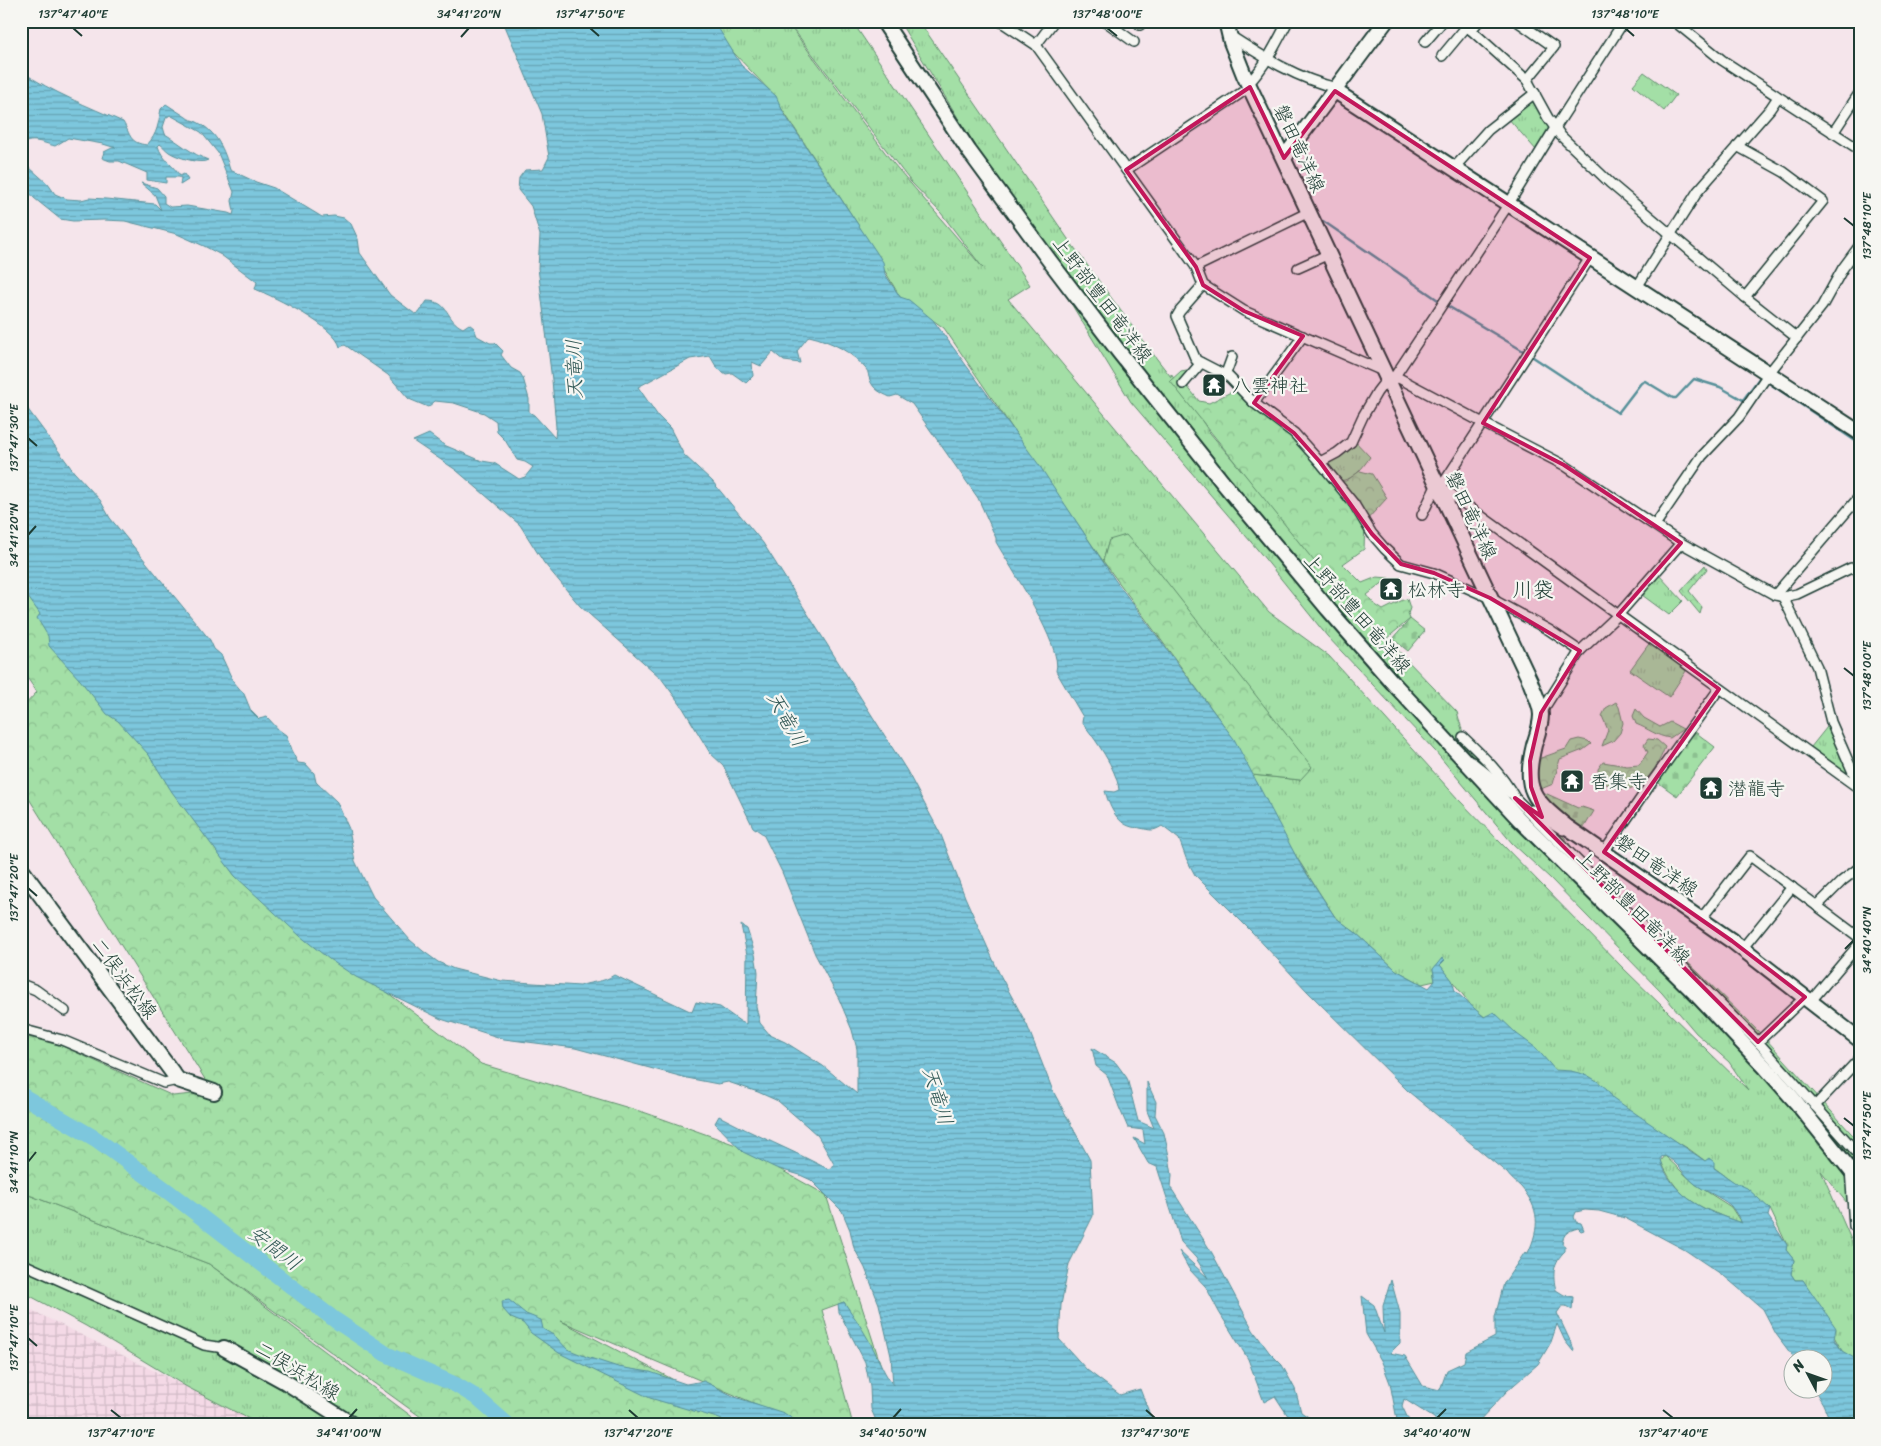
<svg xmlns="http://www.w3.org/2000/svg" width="1881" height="1446" font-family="Sriracha,'Klee One',sans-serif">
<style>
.industrial{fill:url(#industrial-grid)}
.grass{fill:url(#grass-tufts);stroke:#618e6d}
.forest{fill:url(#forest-crowns);stroke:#618e6d}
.cemetery{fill:url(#cemetery-stones);stroke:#618e6d}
.water{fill:url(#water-rules);stroke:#579099;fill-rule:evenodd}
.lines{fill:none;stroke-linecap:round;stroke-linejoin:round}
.stream{stroke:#579099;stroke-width:2.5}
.river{stroke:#7dc7dd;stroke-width:16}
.street-casing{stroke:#1f3d34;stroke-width:12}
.secondary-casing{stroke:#1f3d34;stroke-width:18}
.street{stroke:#f6f6f2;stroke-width:9}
.secondary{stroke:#f6f6f2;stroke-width:14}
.marked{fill:#c2185b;fill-opacity:0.2;stroke:#c2185b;stroke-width:4;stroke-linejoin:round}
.ticks{fill:none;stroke:#1f3d34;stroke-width:2}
.labels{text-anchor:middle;stroke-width:4.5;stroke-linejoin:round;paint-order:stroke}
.street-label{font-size:19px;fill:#1f3d34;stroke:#f6f6f2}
.poi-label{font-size:19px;fill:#1f3d34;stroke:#f6f6f2;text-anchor:start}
.water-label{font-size:20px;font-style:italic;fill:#325956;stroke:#f6f6f2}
.quarter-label{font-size:21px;fill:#1f3d34;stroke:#f6f6f2}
.neatline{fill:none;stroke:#1f3d34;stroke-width:2}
.ticks-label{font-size:12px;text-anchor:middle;fill:#1f3d34}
</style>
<defs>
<pattern id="industrial-grid" width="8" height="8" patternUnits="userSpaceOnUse" patternTransform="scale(1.25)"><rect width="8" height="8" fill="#f4d9e6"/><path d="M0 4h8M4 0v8" fill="none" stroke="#d1bbc6"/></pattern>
<pattern id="grass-tufts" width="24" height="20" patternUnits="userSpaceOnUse" patternTransform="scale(1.25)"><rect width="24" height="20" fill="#a3dfa6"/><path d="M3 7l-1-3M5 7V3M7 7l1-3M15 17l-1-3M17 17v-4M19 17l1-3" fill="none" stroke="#8cc090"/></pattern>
<pattern id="forest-crowns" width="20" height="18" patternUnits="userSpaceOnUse" patternTransform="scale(1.25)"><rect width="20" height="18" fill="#a3dfa6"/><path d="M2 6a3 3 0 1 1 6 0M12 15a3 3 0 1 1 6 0" fill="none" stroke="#8cc090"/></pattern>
<pattern id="cemetery-stones" width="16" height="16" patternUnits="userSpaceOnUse" patternTransform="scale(1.25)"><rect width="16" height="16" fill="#a3dfa6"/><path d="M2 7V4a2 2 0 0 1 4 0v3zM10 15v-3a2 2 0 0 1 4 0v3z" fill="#8cc090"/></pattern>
<pattern id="water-rules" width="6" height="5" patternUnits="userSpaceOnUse" patternTransform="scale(1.25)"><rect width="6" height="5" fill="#7dc7dd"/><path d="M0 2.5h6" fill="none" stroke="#66a3b4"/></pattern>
</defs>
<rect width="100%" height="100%" fill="#f5e5eb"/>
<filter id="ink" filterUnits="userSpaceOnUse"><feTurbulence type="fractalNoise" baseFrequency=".02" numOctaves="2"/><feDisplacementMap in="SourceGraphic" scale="10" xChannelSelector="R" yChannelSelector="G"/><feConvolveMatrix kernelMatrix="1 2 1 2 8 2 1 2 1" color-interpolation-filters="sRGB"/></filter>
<g filter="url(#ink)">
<!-- industrial -->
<path class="industrial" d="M21,1305L199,1393L261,1425H21Z"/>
<!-- grass -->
<g class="grass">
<path d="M711,21H786L893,163L983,268L941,213L911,182L787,21H852L1030,285L1008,299L1269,612L1329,656L1458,799L1623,968L1748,1090L1729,1062L1696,1033L1662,993L1550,878L1512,843L1435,751L1327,636L1257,549L1131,402L899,21H919L1068,239L1143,341L1171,377V374L1210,433L1276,511L1330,580L1457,712L1463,733L1506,782L1565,838L1588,869L1699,973L1764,1037L1860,1143V1219L1821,1171L1860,1260V1370L1842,1351L1803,1280H1795L1791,1274L1794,1260L1786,1250L1787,1245L1770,1209L1689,1149L1555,1070L1473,1008L1440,965L1433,969L1435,981L1422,984L1396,970L1356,933L1335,917L1292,850L1252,775L1300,780L1109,540L1103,561L944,328L900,297L857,223L770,91L733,52Z"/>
<path d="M1644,72L1676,95L1664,111L1633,85Z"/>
<path d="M1533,98L1551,127L1537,151L1507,117Z"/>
<path d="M1352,438L1370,457C1361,470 1353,481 1336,481L1324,460Z"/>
<path d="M1659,575L1683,601L1669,615L1642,595Z"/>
<path d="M1651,641L1686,671L1669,697L1630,670Z"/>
<path d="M1831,722L1855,785L1807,752Z"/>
<path d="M1665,1156L1695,1184L1731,1207L1742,1224C1703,1208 1679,1203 1661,1161Z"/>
<path d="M21,1192L209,1264L423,1425H261L187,1387L86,1326L21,1291Z"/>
</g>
<!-- forest -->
<g class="forest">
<path d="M1192,369L1187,386L1199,401L1209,403L1239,388L1299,438L1336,481H1346L1360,471L1372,474L1387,498L1365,522L1364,549L1343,564L1362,583L1377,577L1389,578L1367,595L1374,604L1383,610L1403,600L1407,599L1410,608L1408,614L1410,619L1386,639L1322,571L1170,381L1181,371Z"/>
<path d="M1126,535L1159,572L1312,767L1300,780L1252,775L1225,727L1103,561L1109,540Z"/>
<path d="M1705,565L1707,569L1689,591L1702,607L1700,614L1681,591Z"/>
<path d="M21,571L235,876L481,1064L646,1113L736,1145L826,1195L883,1372L844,1302L822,1310L853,1425H805L561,1321L760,1425H432L209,1264L21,1192V1035L62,1046L173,1096L213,1092L21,786V709L37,692L21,669Z"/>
<path d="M1616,702L1619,707L1623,723L1620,733L1613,741L1602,746L1608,730L1602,716L1606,708Z"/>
<path d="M1636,709L1644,718L1660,727L1670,722L1683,729L1670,738C1656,736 1649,729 1636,724L1633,716Z"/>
<path d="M1579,739L1588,741L1591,744L1583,750L1560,759L1553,784L1536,791L1531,787L1538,759L1566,749L1571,741Z"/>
<path d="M1648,739L1657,740L1665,747C1659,764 1644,791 1623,789C1614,788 1606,784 1598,780V769L1603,762L1627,766L1639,765L1648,752L1644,745Z"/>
</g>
<!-- cemetery -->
<g class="cemetery">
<path d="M1410,619L1425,631L1408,651L1393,639Z"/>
<path d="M1694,731L1715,747L1677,796L1656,781Z"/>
<path d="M1545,793L1578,808L1582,807L1594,811L1582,831L1540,798Z"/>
</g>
<!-- water -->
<g class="water">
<path d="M503,21H714L741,65L776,96L783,112L883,262L885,274L900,297L909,300L933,320L1039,465L1115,580L1234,739L1299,862L1335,917L1356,933L1396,970L1429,988L1435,981L1433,969L1442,958L1445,960L1440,965L1452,980L1455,991L1484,1017L1494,1012L1517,1034L1536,1048L1555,1070L1571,1071L1587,1075L1597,1081L1607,1089L1613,1098L1705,1161L1709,1158L1714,1162V1168L1734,1182L1747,1188L1770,1209L1768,1216L1787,1245L1786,1250L1794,1260L1791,1274L1795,1280H1803L1836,1328L1834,1339L1842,1351L1856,1359L1860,1366V1425H1832L1823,1404L1814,1389L1824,1388V1358H1794L1776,1334L1763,1309L1724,1276L1685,1250L1625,1218L1599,1211L1585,1210L1576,1212L1574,1217L1576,1222L1581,1223L1584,1230L1581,1231L1578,1228C1568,1231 1563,1233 1562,1244L1565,1246V1251C1553,1262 1552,1275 1556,1290L1564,1295L1573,1297L1572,1310L1566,1306H1562L1557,1313L1574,1349L1573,1351L1565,1341L1557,1324L1551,1342L1538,1364L1507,1391L1475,1425H1439L1434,1418L1404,1399L1402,1406L1411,1425H1398L1390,1383L1382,1362L1366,1334L1362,1296L1374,1305L1384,1333L1383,1306L1391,1280L1400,1313V1343L1390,1353L1405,1356L1423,1386L1440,1390L1447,1370L1464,1362L1466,1352L1495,1337V1317L1504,1283L1525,1252L1528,1253C1540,1227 1540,1209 1521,1187C1516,1182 1511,1179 1507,1173L1409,1092L1307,991L1252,932L1195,875L1186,858L1179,839L1162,826C1152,832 1151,830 1140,828C1138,827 1135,828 1132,827C1116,823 1109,805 1105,791L1114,792L1119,790C1117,769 1095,739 1082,722L1083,717L1056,671C1064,648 1009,565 996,542V538L978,498L912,404L897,395L890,397C881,393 873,389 870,380C868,376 869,372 866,369C852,352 831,341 809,336L797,351L800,363L784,361L773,352L761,366L752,362L753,376L746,383L732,373L726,374L717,368L710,356L690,359L638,387L658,416L670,428L684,455L712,481L763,543L907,771L941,835L965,897L999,973L1027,1025L1053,1091L1090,1160L1093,1216L1069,1264L1061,1305L1059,1339L1087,1370L1120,1395L1140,1389L1154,1425H878L871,1409L870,1387L865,1362L839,1312L838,1304L844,1302C852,1314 861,1326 868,1339C877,1354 882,1371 893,1385L891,1356L879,1304L865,1268L854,1248L850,1230L842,1211L811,1180L800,1175L776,1168L743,1152L715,1123L719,1116C754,1135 792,1150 828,1169L832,1168L834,1164L818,1136L807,1126L778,1101L758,1092L728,1082L718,1084L687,1078L575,1048L504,1039L441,1019L356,977L329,959L300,936L235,876L172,792L149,755L118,721L107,714L80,680L49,646L48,636L37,618L40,614L28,597L21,602V400L74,472L100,500L110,518L210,640L214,649L221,655L233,681L244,694L251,711L259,719L267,717L279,730L286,735L291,750L298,763L306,764L314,773L316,782L337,802L349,829L355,861L373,897L410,940L423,951L438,962L454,969L502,981L580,986C592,981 603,983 614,975L692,1012L696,1002L720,1007L741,1022L746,1024L747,955L741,925L747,929L755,954L758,972L756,1007L760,1023L770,1035L785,1042L823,1066L857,1094V1049L852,1030L839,999L815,954L782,872L763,834L753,827L723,765L710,753L683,708L661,678L580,606L544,563L520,525L456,470L413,441L429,434L444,445L482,461L494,463L519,479L525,477L533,467L525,462L517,460L505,440L497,432L496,421L484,413L454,403L435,401L428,407L409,399L388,375L345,345L340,347C336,327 275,297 255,289L257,282L221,255L204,246L177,234L125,221L104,220L73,221L60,219L34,198L21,182V160L48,184L55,194L67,199L81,200L89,198L106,199L155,204L161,210L155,195L141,183L157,188L164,196V203L170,207L187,206L228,213L233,215L234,211L232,201L234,192L218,153L201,132L170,115L166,118L163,127L165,134C180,143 192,154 208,160C201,165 176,157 169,152C166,150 163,146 160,144L158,146C161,158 174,166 180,176L184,174L188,180L180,185L181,178L179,177H166V183L147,180V173L119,161H110L102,158L104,152L112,148H116L103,144L68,138L55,146C43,143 30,136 21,146V71C53,93 88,106 123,122C131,135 129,143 147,145C158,133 158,124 161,109L166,104C173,108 179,113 186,117C189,120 193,120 197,122C217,132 224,149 230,170L256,182L274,188L322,217L334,216L344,218L351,224L358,239L360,253L390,295L415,314L419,313L427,301C450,301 445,320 463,328L469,324L474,328L477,336L490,343H495L503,351L501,355L511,368L520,373L523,378L529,399V412L534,415L555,438L556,427L552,380L538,268L540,235L531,206L518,190L519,178L525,170L543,169L549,157L542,114ZM1665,1156C1678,1162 1683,1174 1694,1183C1705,1192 1720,1196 1731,1206C1735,1211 1739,1218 1742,1223C1714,1214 1686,1204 1669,1178C1665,1172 1661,1164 1661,1157Z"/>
<path d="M1092,1048L1116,1063L1127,1078L1138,1121L1154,1128L1147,1111V1082L1156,1102L1155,1115L1164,1133L1169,1156L1172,1175L1171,1188L1212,1253L1253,1330L1269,1352L1282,1365L1295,1389L1301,1412L1320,1425H1294L1275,1396L1264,1402L1248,1359L1219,1312L1206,1287L1189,1269L1179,1251L1208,1278L1196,1258L1181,1242L1157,1167L1148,1163L1134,1138L1145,1144L1143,1130L1128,1128L1119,1107L1107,1075L1096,1066Z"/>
<path d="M509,1300L526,1314L541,1320L543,1329L555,1336L567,1349L587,1357L618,1367L650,1372L686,1384L704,1381L735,1397L784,1413L802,1425H734L717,1418L650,1398L559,1353L531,1333L523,1323L511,1318L503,1309L502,1301Z"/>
</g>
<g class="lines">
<!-- stream -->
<g class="stream">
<path d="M1323,221L1441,302"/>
<path d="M1446,305L1525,352"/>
<path d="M1530,355L1618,413L1641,383L1645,381L1673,398H1676L1694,379L1720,387L1743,400L1760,377L1860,444"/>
</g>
<!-- river -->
<path class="river" d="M21,1095L96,1139L170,1193L335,1320L386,1354L456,1385L476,1397L508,1425"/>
<!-- street casing -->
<g class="street-casing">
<g id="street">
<path d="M1000,21L1036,45L1196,267L1203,285L1244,311L1383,371"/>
<path d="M1105,21L1134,42"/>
<path d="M1461,21L1527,80L1548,118L1561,136L1582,156L1610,183L1745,297L1797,338"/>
<path d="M1517,21L1554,47L1527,80"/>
<path d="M1674,21L1722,60L1860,150"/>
<path d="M1140,25L1143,21"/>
<path d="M1471,30L1479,21"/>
<path d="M1229,35C1263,57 1298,79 1337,88"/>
<path d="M1425,42L1443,21"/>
<path d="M1036,45L1054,21"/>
<path d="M1442,56L1467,26"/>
<path d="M1248,84C1266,65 1276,44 1288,21"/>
<path d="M1833,133L1860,92"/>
<path d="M1737,146L1784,172L1823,201L1745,297"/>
<path d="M1453,169L1488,130L1535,93"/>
<path d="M1126,170L1250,87"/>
<path d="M1196,267L1309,212"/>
<path d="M1298,268L1329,254"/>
<path d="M1203,285L1180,311L1177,316L1196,360L1229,377L1254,403L1294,433L1320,462L1354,504L1372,534L1385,549L1401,564L1434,573L1490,598L1549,630L1580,651"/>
<path d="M1637,287L1698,191L1770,109L1778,97"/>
<path d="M1225,376L1232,357"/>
<path d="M1395,376L1483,423L1564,465L1681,543L1775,595L1783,597L1797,594L1851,568L1860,571"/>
<path d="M1393,379L1508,205L1555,128L1624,21"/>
<path d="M1183,384L1201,363"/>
<path d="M1254,403L1303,336"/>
<path d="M1320,462L1337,453L1351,442L1363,416L1377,392L1387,379"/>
<path d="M1438,487H1441L1590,258"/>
<path d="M1441,487L1860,789"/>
<path d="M1422,515L1437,484"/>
<path d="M1655,525L1702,456L1739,417L1769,373L1822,306L1843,268L1860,245"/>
<path d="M1775,595L1860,496"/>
<path d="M1783,597L1817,667L1831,722L1859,786"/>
<path d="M1541,713L1580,651L1618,615L1681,543"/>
<path d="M1463,737C1483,756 1501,773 1515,798L1758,1042L1860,1156"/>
<path d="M1472,762L1510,793"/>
<path d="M1532,810L1563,830"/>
<path d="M1604,852L1650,785L1719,689"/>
<path d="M1817,906L1842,881L1860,867"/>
<path d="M1701,919L1750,856L1860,938"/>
<path d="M1742,949L1792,887"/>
<path d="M21,984L36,990L65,1011"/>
<path d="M1810,1002L1860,943"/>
<path d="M21,1029L62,1040L164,1083L178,1080"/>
<path d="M1758,1042L1805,997"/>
<path d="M1815,1106L1860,1058"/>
<path d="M1850,1169L1854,1226"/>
<path d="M21,1263L204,1345L224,1348"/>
</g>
</g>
<!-- secondary casing -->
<g class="secondary-casing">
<g id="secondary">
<path d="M883,21L969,151L1049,260L1119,352L1224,484L1328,609L1393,683L1519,819L1695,993L1766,1068L1796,1102L1860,1182"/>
<path d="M1226,21L1231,42L1244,75L1530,681C1533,691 1541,704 1541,715C1541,725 1537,736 1534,745C1523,791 1533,799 1567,827L1732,941L1860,1040"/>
<path d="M1335,91L1860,433"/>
<path d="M1284,158L1386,21"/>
<path d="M21,869L178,1080L214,1092"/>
<path d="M224,1348L284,1381L353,1425"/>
</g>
</g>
<!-- street -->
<use href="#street" class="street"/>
<!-- secondary -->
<use href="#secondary" class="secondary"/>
</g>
</g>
<!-- marked area -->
<path class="marked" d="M1250,87L1284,158L1335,91L1590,258L1483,423L1564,465L1681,543L1618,615L1719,689L1604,852L1732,941L1805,997L1758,1042L1515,798L1542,817L1531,787L1530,761L1541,713L1580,651L1490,598L1434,573L1401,564L1372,534L1320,462L1294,433L1254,403L1303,336L1244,311L1203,285L1196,267L1126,170Z"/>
<!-- ticks -->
<path class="ticks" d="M73,28L82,36M590,28L599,36M1107,28L1117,36M1625,28L1634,36M461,37L469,28M1844,218L1854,226M28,438L37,446M28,535L36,526M1844,668L1854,676M28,888L37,896M1845,949L1854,940M1844,1118L1854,1126M28,1162L36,1152M28,1338L37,1346M111,1410L121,1418M629,1410L638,1418M1146,1410L1155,1418M1663,1410L1673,1418M349,1418L357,1409M893,1418L901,1409M1437,1418L1446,1409"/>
<!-- icons -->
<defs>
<g id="temple-square" transform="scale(1.25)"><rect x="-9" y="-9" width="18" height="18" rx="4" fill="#1f3d34" stroke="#f6f6f2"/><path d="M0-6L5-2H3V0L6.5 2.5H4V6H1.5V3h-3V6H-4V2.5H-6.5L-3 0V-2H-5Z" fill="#fff"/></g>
</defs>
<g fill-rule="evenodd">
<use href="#temple-square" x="1214" y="385"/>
<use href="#temple-square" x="1391" y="589"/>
<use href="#temple-square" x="1572" y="781"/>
<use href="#temple-square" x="1711" y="788"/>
</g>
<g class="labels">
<!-- street labels -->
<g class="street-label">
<text transform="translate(1300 148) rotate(65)" y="7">磐田竜洋線</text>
<text transform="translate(1103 299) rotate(53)" y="7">上野部豊田竜洋線</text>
<text transform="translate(1472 515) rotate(65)" y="7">磐田竜洋線</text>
<text transform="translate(1358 613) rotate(49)" y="7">上野部豊田竜洋線</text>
<text transform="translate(1657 865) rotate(34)" y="7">磐田竜洋線</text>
<text transform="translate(1634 907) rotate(45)" y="7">上野部豊田竜洋線</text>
<text transform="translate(125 978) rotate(53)" y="7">二俣浜松線</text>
<text transform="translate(298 1370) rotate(31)" y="7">二俣浜松線</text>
</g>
<!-- poi labels -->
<g class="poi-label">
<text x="1232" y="392">八雲神社</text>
<text x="1408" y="596">松林寺</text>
<text x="1590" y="788">香集寺</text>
<text x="1728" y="795">潜龍寺</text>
</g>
<!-- water labels -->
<g class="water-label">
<text transform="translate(574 369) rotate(-92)" y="7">天竜川</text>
<text transform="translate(787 719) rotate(61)" y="7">天竜川</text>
<text transform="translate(938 1096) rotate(73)" y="7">天竜川</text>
<text transform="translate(275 1248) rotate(37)" y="7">安間川</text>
</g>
<!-- quarter labels -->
<g class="quarter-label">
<text x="1533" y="597">川袋</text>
</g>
</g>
<!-- margin -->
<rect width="1881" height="1446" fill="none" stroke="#f6f6f2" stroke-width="55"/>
<!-- north arrow -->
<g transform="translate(1808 1374) rotate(311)"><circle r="24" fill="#f6f6f2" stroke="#a0aca6"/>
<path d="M0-4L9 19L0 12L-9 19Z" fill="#1f3d34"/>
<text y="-8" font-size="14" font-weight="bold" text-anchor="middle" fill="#1f3d34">N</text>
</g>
<rect x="28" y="28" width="1826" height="1390" class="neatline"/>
<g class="ticks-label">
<text x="73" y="18">137°47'40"E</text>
<text x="469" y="18">34°41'20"N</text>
<text x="590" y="18">137°47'50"E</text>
<text x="1107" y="18">137°48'00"E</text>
<text x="1625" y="18">137°48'10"E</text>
<text transform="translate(1867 226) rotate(-90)" y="4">137°48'10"E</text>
<text transform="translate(14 438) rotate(-90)" y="4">137°47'30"E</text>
<text transform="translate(14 535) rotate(-90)" y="4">34°41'20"N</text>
<text transform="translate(1867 676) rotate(-90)" y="4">137°48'00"E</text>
<text transform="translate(14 888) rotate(-90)" y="4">137°47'20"E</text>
<text transform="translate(1867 940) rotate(-90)" y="4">34°40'40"N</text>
<text transform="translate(1867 1126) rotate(-90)" y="4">137°47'50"E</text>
<text transform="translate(14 1162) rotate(-90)" y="4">34°41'10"N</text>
<text transform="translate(14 1338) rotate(-90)" y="4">137°47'10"E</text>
<text x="121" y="1437">137°47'10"E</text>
<text x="349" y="1437">34°41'00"N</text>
<text x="638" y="1437">137°47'20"E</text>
<text x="893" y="1437">34°40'50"N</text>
<text x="1155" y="1437">137°47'30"E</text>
<text x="1437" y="1437">34°40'40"N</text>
<text x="1673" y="1437">137°47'40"E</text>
</g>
</svg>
